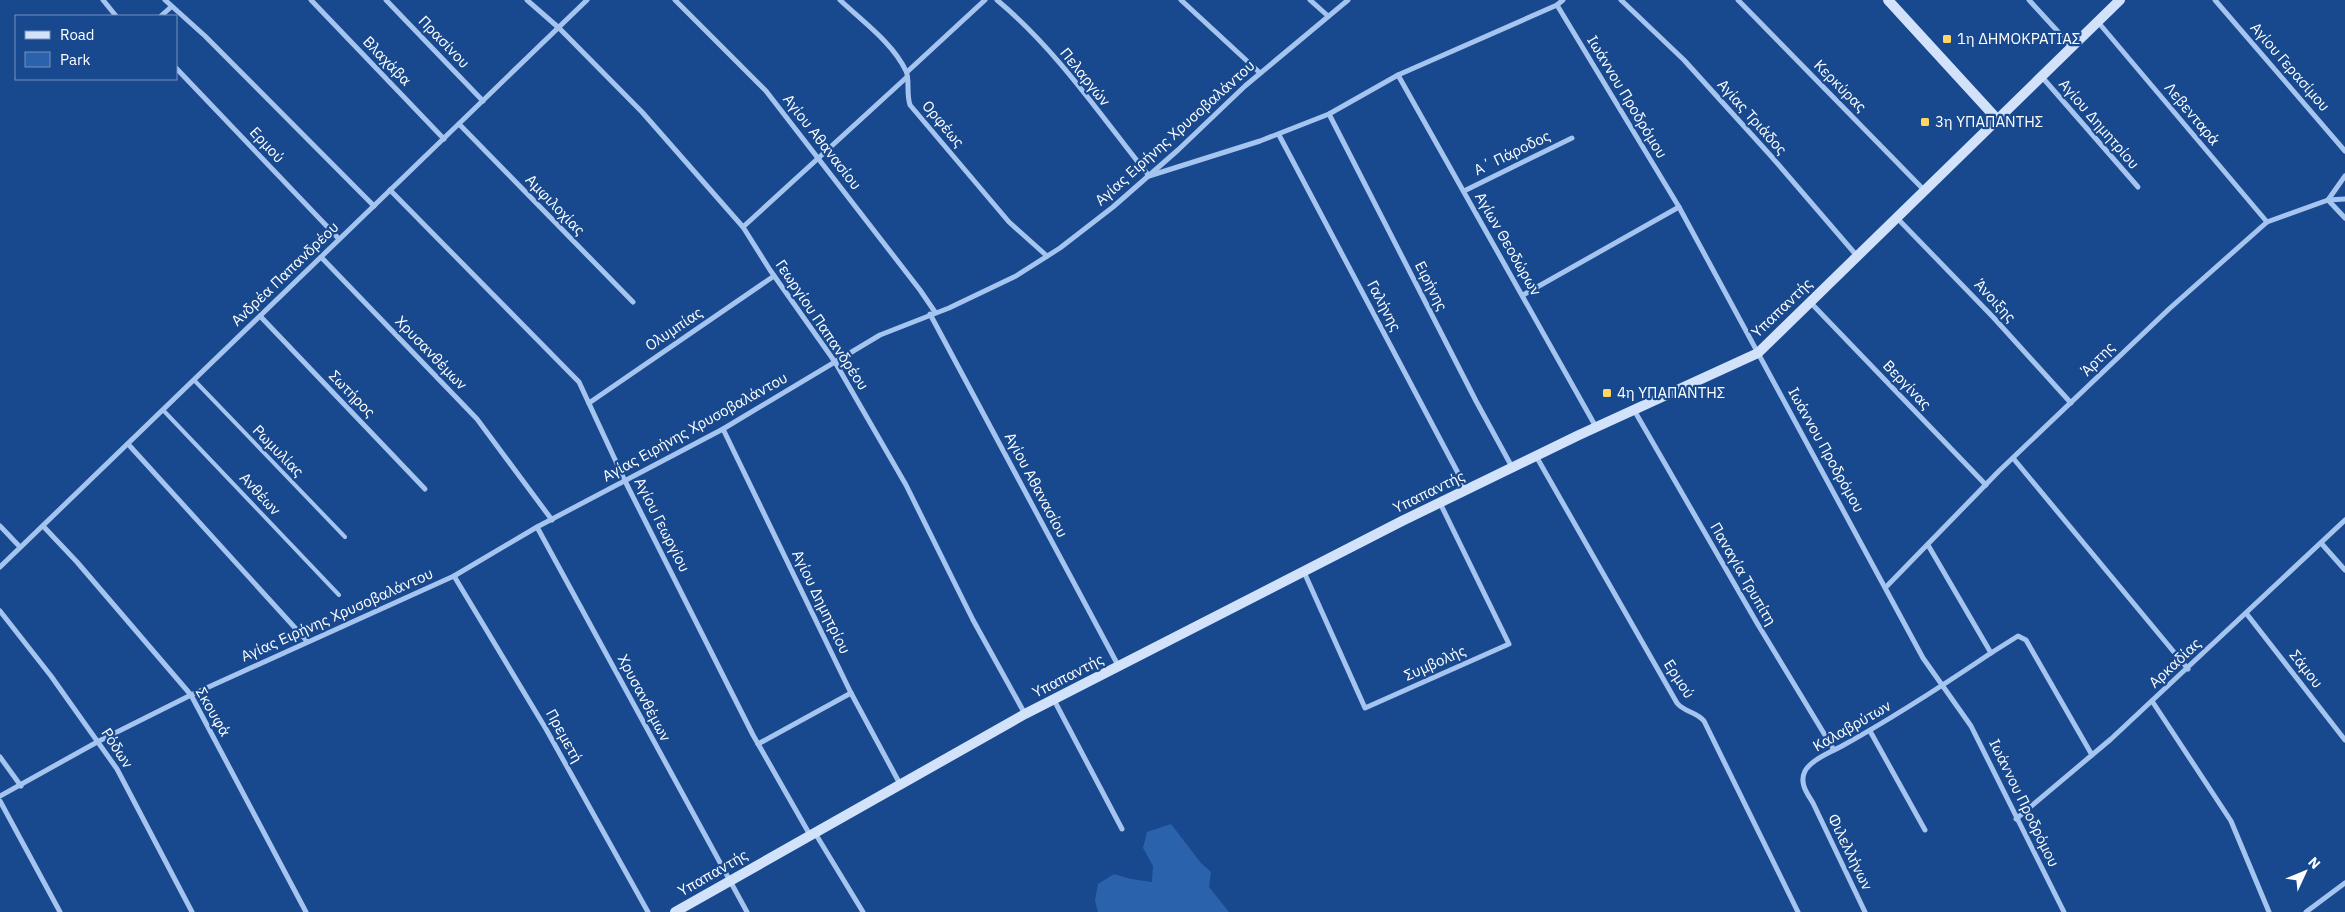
<svg xmlns="http://www.w3.org/2000/svg" width="2345" height="912" font-family="'IBM Plex Sans',sans-serif">
<style>
.green{fill:#2b62ac}
.lines{fill:none;stroke-linecap:round;stroke-linejoin:round}
.lane{stroke:#a5c4ef;stroke-width:4}
.street{stroke:#a5c4ef;stroke-width:5}
.secondary{stroke:#d2e2fa;stroke-width:10}
.poi-dot{fill:#ffd662;stroke:#18498e;stroke-width:2}
.labels{text-anchor:middle;stroke-width:4.5;stroke-linejoin:round;paint-order:stroke}
.poi-label{font-size:15px;fill:#fff;stroke:#18498e;text-anchor:start}
.street-label{font-size:15px;fill:#fff;stroke:#18498e}
</style>
<rect width="100%" height="100%" fill="#18498e"/>
<!-- green -->
<path class="green" d="M1171,824L1201,863L1211,872L1209,887L1229,912H1098L1095,900L1098,884L1114,874L1131,879L1152,882L1153,866L1143,848L1147,832Z"/>
<g class="lines">
<!-- lane -->
<g class="lane">
<path d="M194,380L345,537"/>
<path d="M163,410L339,595"/>
</g>
<!-- street -->
<g class="street">
<path d="M103,0L116,16"/>
<path d="M165,0L205,36L374,206"/>
<path d="M311,0L444,139"/>
<path d="M386,0L483,101"/>
<path d="M527,0L559,28L642,112L743,227L770,270L835,362L906,485L973,620L1025,714"/>
<path d="M675,0L766,91L920,290L935,312"/>
<path d="M840,0C862,21 893,43 906,71C910,79 906,93 910,105L1009,222L1047,256"/>
<path d="M997,0C1056,49 1101,116 1149,176L1260,141L1329,114L1398,75L1557,5L1563,0"/>
<path d="M1181,0L1260,73"/>
<path d="M1310,0L1328,16"/>
<path d="M1621,0L1684,60L1771,156L1857,256"/>
<path d="M1738,0L1925,191"/>
<path d="M2029,0L2072,47"/>
<path d="M2215,0L2345,151"/>
<path d="M1557,5L1679,207L1923,658L1971,726L2064,912"/>
<path d="M161,16L171,7"/>
<path d="M2098,22L2267,222"/>
<path d="M176,68L339,239"/>
<path d="M907,72L985,0"/>
<path d="M1398,75L1596,427"/>
<path d="M2042,77L2138,187"/>
<path d="M1329,114L1476,401L1512,467"/>
<path d="M459,124L633,302"/>
<path d="M1279,135L1467,490"/>
<path d="M390,190L579,382L625,481L753,735L810,835"/>
<path d="M1464,191L1572,138"/>
<path d="M2328,200L2345,218"/>
<path d="M2328,200L2345,199"/>
<path d="M1897,218L1993,317L2071,403"/>
<path d="M743,227L907,77"/>
<path d="M321,257L477,419L552,520"/>
<path d="M1523,295L1679,207"/>
<path d="M1810,302L1986,485"/>
<path d="M930,314L1119,667"/>
<path d="M260,316L425,489"/>
<path d="M589,403L774,276"/>
<path d="M1634,410L1757,623L1834,750"/>
<path d="M723,429L851,693L900,784"/>
<path d="M128,444L307,641"/>
<path d="M1536,456L1677,703C1684,712 1697,712 1704,721L1798,912"/>
<path d="M2013,458L2188,669"/>
<path d="M0,526L20,547"/>
<path d="M43,526L77,562L191,695L306,912"/>
<path d="M537,527L747,912"/>
<path d="M2321,543L2345,570"/>
<path d="M1928,545L1991,653L2018,636L2026,640L2092,755"/>
<path d="M0,567L587,0"/>
<path d="M1304,572L1365,708L1509,644L1440,503"/>
<path d="M454,576L546,729L648,912"/>
<path d="M1886,587L1999,471L2169,309L2267,222L2328,200L2345,176"/>
<path d="M0,611L51,676L117,769L192,912"/>
<path d="M2246,613L2345,740"/>
<path d="M1054,700L1122,829"/>
<path d="M2152,701L2231,821L2269,912"/>
<path d="M1870,731L1925,830"/>
<path d="M758,744L851,693"/>
<path d="M0,757L21,786"/>
<path d="M0,796L99,741L191,695L454,576L537,527L723,429L880,335L949,308L1016,276L1060,248L1113,207L1178,150L1245,86L1348,0"/>
<path d="M0,801L60,912"/>
<path d="M2016,819L2111,739L2345,520"/>
<path d="M815,833L863,912"/>
<path d="M1865,912L1813,803C1807,793 1799,783 1805,771C1811,760 1831,752 1842,746C1893,718 1942,686 1991,653"/>
<path d="M2306,912L2345,883"/>
</g>
<!-- secondary -->
<g class="secondary">
<path d="M1888,0L1997,119"/>
<path d="M675,912L1025,714L1402,521L1579,435L1758,353L2120,0"/>
</g>
</g>
<!-- markers -->
<g class="poi-dot">
<rect x="1942" y="34" width="10" height="10" rx="2.5"/>
<rect x="1920" y="117" width="10" height="10" rx="2.5"/>
<rect x="1602" y="388" width="10" height="10" rx="2.5"/>
</g>
<g class="labels">
<!-- poi labels -->
<g class="poi-label">
<text x="1957" y="44">1η ΔΗΜΟΚΡΑΤΙΑΣ</text>
<text x="1935" y="127">3η ΥΠΑΠΑΝΤΗΣ</text>
<text x="1617" y="398">4η ΥΠΑΠΑΝΤΗΣ</text>
</g>
<!-- street labels -->
<g class="street-label">
<text transform="translate(444 42) rotate(46)" y="5">Πρασίνου</text>
<text transform="translate(387 61) rotate(46)" y="5">Βλαχάβα</text>
<text transform="translate(2290 67) rotate(49)" y="5">Αγίου Γερασίμου</text>
<text transform="translate(1085 77) rotate(51)" y="5">Πελαργών</text>
<text transform="translate(1840 86) rotate(45)" y="5">Κερκύρας</text>
<text transform="translate(1627 97) rotate(59)" y="5">Ιωάννου Προδρόμου</text>
<text transform="translate(2192 114) rotate(50)" y="5">Λεβενταρά</text>
<text transform="translate(1752 117) rotate(48)" y="5">Αγίας Τριάδος</text>
<text transform="translate(943 124) rotate(50)" y="5">Ορφέως</text>
<text transform="translate(2099 124) rotate(49)" y="5">Αγίου Δημητρίου</text>
<text transform="translate(1175 133) rotate(-42)" y="5">Αγίας Ειρήνης Χρυσοβαλάντου</text>
<text transform="translate(822 142) rotate(52)" y="5">Αγίου Αθανασίου</text>
<text transform="translate(267 145) rotate(47)" y="5">Ερμού</text>
<text transform="translate(1512 153) rotate(-26)" y="5">Α΄ Πάροδος</text>
<text transform="translate(555 205) rotate(46)" y="5">Αμφιλοχίας</text>
<text transform="translate(1508 244) rotate(60)" y="5">Αγίων Θεοδώρων</text>
<text transform="translate(285 274) rotate(-44)" y="5">Ανδρέα Παπανδρέου</text>
<text transform="translate(1431 286) rotate(63)" y="5">Ειρήνης</text>
<text transform="translate(1995 301) rotate(47)" y="5">Άνοιξης</text>
<text transform="translate(1384 306) rotate(62)" y="5">Γαλήνης</text>
<text transform="translate(1782 308) rotate(-44)" y="5">Υπαπαντής</text>
<text transform="translate(822 325) rotate(56)" y="5">Γεωργίου Παπανδρέου</text>
<text transform="translate(674 329) rotate(-34)" y="5">Ολυμπίας</text>
<text transform="translate(431 353) rotate(46)" y="5">Χρυσανθέμων</text>
<text transform="translate(2098 359) rotate(-45)" y="5">Άρτης</text>
<text transform="translate(1907 385) rotate(46)" y="5">Βεργίνας</text>
<text transform="translate(352 394) rotate(46)" y="5">Σωτήρος</text>
<text transform="translate(695 427) rotate(-29)" y="5">Αγίας Ειρήνης Χρυσοβαλάντου</text>
<text transform="translate(1826 450) rotate(61)" y="5">Ιωάννου Προδρόμου</text>
<text transform="translate(278 451) rotate(46)" y="5">Ρωμυλίας</text>
<text transform="translate(1036 485) rotate(62)" y="5">Αγίου Αθανασίου</text>
<text transform="translate(1429 492) rotate(-26)" y="5">Υπαπαντής</text>
<text transform="translate(260 494) rotate(47)" y="5">Ανθέων</text>
<text transform="translate(662 525) rotate(63)" y="5">Αγίου Γεωργίου</text>
<text transform="translate(1743 574) rotate(60)" y="5">Παναγία Τρυπίτη</text>
<text transform="translate(821 602) rotate(64)" y="5">Αγίου Δημητρίου</text>
<text transform="translate(337 615) rotate(-24)" y="5">Αγίας Ειρήνης Χρυσοβαλάντου</text>
<text transform="translate(1435 663) rotate(-24)" y="5">Συμβολής</text>
<text transform="translate(2175 663) rotate(-43)" y="5">Αρκαδίας</text>
<text transform="translate(2306 669) rotate(52)" y="5">Σάμου</text>
<text transform="translate(1068 676) rotate(-27)" y="5">Υπαπαντής</text>
<text transform="translate(1679 679) rotate(57)" y="5">Ερμού</text>
<text transform="translate(644 698) rotate(62)" y="5">Χρυσανθέμων</text>
<text transform="translate(213 712) rotate(60)" y="5">Σκουφά</text>
<text transform="translate(1852 726) rotate(-30)" y="5">Καλαβρύτων</text>
<text transform="translate(564 736) rotate(61)" y="5">Πρεμετή</text>
<text transform="translate(117 748) rotate(57)" y="5">Ρόδων</text>
<text transform="translate(2024 803) rotate(64)" y="5">Ιωάννου Προδρόμου</text>
<text transform="translate(1850 852) rotate(64)" y="5">Φιλελλήνων</text>
<text transform="translate(713 873) rotate(-30)" y="5">Υπαπαντής</text>
</g>
</g>
<!-- legend -->
<rect x="15" y="15" width="162" height="65" fill="#18498e" stroke="#7492bb"/>
<rect x="25" y="31" width="25" height="8" fill="#d2e2fa" stroke="#7492bb"/>
<text x="60" y="40" font-size="15" fill="#ffffff">Road</text>
<rect x="25" y="52" width="25" height="15" fill="#2b62ac" stroke="#7492bb"/>
<text x="60" y="65" font-size="15" fill="#ffffff">Park</text>
<!-- north arrow -->
<g transform="translate(2305 872) rotate(46)" stroke="#18498e" stroke-width="4" paint-order="stroke">
<path d="M0-4L9 19L0 12L-9 19Z" fill="#ffffff"/>
<text y="-8" font-size="14" font-weight="bold" text-anchor="middle" fill="#ffffff">N</text>
</g>
</svg>
